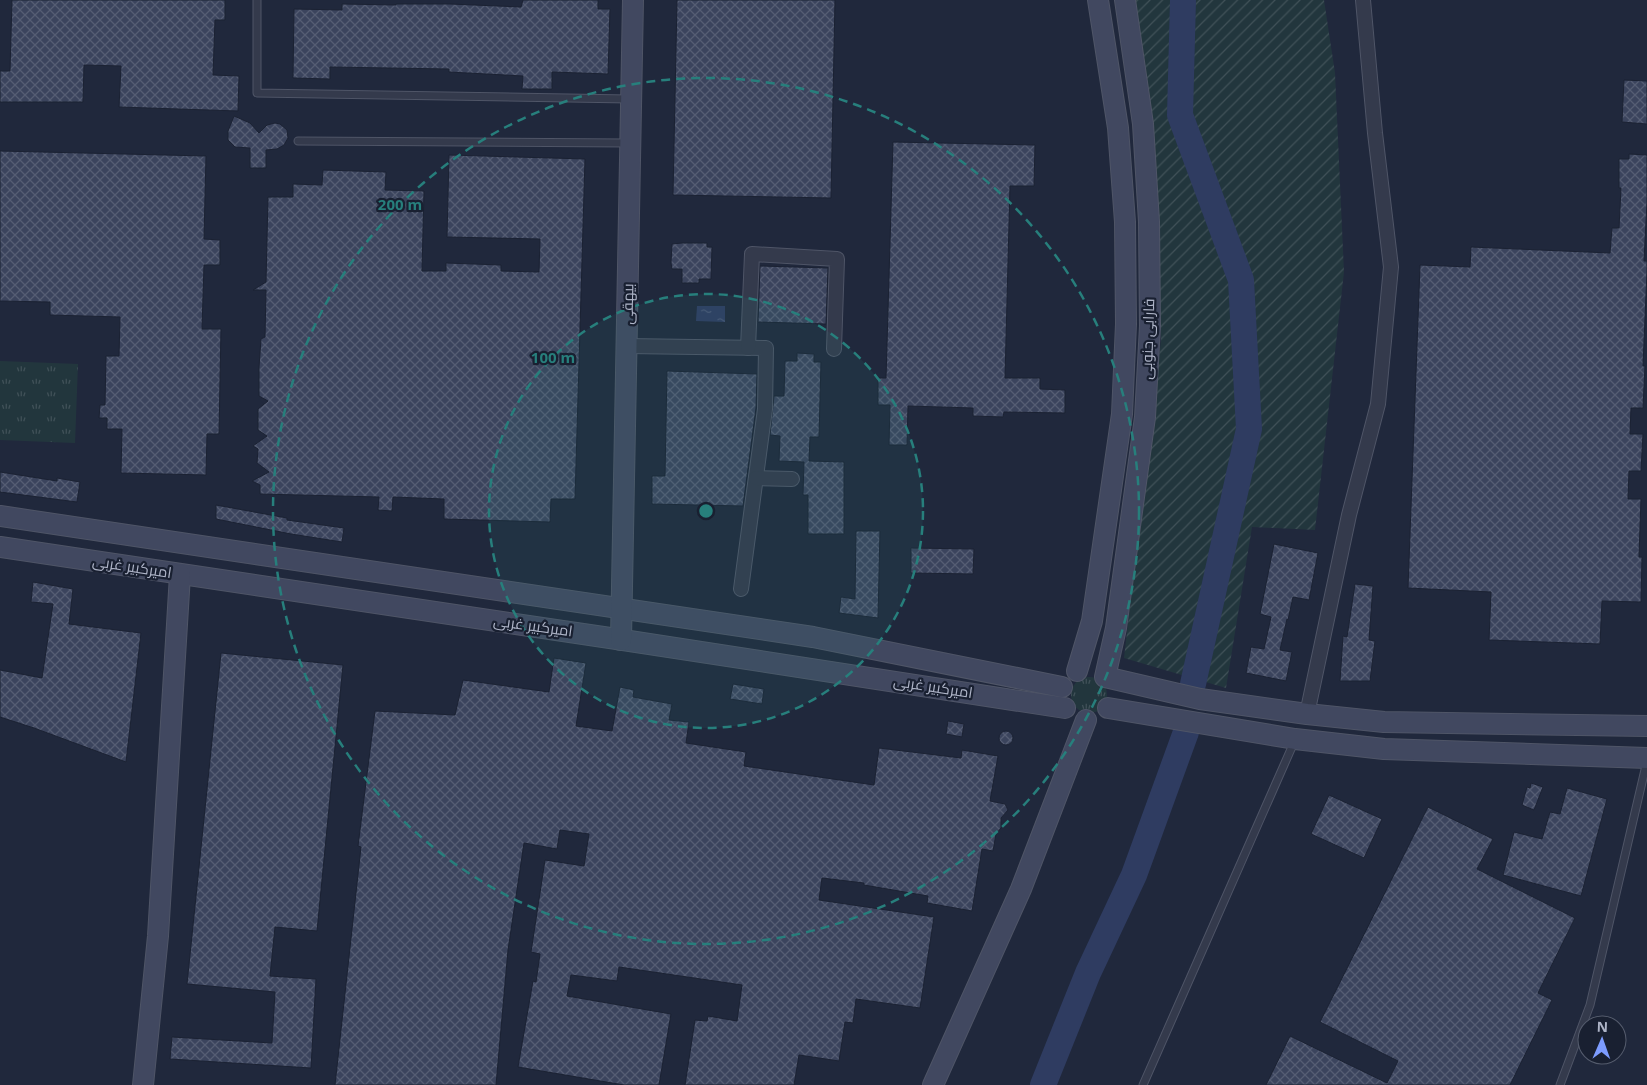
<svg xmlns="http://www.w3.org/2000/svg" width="1647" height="1085" font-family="'Noto Sans',Cairo,sans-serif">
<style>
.grass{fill:url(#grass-tufts)}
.garden{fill:url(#garden-furrows)}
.water{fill:url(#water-ripples)}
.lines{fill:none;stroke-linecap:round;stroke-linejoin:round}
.river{stroke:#2f3c61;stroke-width:26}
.building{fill:url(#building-cross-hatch);stroke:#1b2233}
.lane-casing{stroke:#4f5567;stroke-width:9}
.street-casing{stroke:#4f5567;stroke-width:16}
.secondary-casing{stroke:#4f5567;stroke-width:22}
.lane{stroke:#343a4c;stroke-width:7}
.street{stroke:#343a4c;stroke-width:14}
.secondary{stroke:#414860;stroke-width:20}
.ring{fill:none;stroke:#277f7c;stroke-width:2.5;stroke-dasharray:9 6}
.labels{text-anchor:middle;stroke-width:4.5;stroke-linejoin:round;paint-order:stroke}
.street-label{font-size:15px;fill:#afb5c8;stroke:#192031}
.centre{fill:#277f7c;stroke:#192031;stroke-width:2.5}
.ring-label{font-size:15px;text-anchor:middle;font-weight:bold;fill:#277f7c;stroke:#192031;stroke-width:4.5;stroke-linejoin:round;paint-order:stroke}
</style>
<defs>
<pattern id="grass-tufts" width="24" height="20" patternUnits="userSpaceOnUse" patternTransform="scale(1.25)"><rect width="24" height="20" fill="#22363d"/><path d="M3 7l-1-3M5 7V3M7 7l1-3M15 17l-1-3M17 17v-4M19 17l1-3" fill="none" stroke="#405158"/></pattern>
<pattern id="garden-furrows" width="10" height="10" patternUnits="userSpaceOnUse" patternTransform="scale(1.25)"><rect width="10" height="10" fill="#22363d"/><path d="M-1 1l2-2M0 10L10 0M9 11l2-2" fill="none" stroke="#405158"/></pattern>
<pattern id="water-ripples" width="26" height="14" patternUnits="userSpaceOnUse" patternTransform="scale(1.25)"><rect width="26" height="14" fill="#2f3c61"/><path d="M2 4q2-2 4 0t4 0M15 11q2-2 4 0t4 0" fill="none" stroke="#4b5676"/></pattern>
<pattern id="building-cross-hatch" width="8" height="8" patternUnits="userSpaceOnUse" patternTransform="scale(1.25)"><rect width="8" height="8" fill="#3b445d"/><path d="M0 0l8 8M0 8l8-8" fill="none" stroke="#555d73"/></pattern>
</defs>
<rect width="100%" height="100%" fill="#20283c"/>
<!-- grass -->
<g class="grass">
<path d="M0,361L78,364L75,443L0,440Z"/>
<circle cx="1089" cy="695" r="18"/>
</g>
<!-- garden -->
<path class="garden" d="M1132,0H1324L1335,73L1344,272L1315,530L1252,527L1226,688L1124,658L1161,340L1153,176Z"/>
<!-- water -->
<path class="water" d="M697,306H725V322L696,321Z"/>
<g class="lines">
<!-- river -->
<g class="river">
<path d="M1183,0L1180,115L1241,280L1249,429L1193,684"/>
<path d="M1043,1085L1088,973L1134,875L1186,732"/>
</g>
</g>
<!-- building -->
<g class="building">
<path d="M12,0H225V20H215L213,75L239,76L238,111L119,107L121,66L84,65L83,102H0V71H10Z"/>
<path d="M523,0H598V9H610L608,74L552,72V89H522L523,76L449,72V69L330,67V79L293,78L294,9L342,10V4L396,5V4H450L521,7Z"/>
<path d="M677,0H835L831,198L673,195Z"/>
<path d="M1624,80L1647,81V124L1622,122Z"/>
<path d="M234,116L250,123L259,133L267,125L275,123L280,124L287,130L288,138L284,145L277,149L266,150V168H250V148L235,147L228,140V131Z"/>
<path d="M893,142L1035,145L1034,186H1010L1005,378H1040V389L1065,390V413L1004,412L1003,417L973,416V408L908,406L907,445H889L890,405H878V378H886Z"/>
<path d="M0,151L206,156L204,239L220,240V265H204L202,329H221L219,434H207L206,475L121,473L122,429H107V418H99L100,405H105L106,356H119L120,317L50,315V302L0,301Z"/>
<path d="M1629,154L1647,155V202L1644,261H1647V271L1643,366H1645L1643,408H1631L1630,434H1643L1641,471H1629L1628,499H1641L1639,557H1642L1641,602L1602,601L1600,644L1489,640L1491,592L1408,588L1420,265L1470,267L1471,247L1610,253L1612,228H1619L1621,188H1619V159H1629Z"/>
<path d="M449,155L585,159L575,499H551L550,522L444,519V499L393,497L392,511L378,510L379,497L260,494V485L252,481L269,472L257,463L258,449L253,446L267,436L258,430V409L268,401L259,396V367L261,339L265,337L266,290H253L266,282L268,197H293V184L322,185L323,170L386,172L385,190L424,191L422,271H446V263L501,265V271L539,272L540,239L447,237Z"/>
<path d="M682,243H707V247H712L711,279H699V283H682V269H672L671,263L672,244Z"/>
<path d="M760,266L828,268L826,324L758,322Z"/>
<path d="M797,353L814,354V362H821L819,437H810L809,461L844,462V534H808V495H803L804,462L779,461L780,436L770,435L774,396H784L785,361H797Z"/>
<path d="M667,371L757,374L756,408L743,506L652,504V476H665Z"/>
<path d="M0,472L57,481V478L80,482L77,502L0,492Z"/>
<path d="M216,505L287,518V520L344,528L342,542L291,534L216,519Z"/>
<path d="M856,531H880L878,618L839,613L841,597L855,599Z"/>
<path d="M1274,544L1318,553L1309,600L1293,597L1288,620L1287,619L1280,650L1292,652L1286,681L1246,673L1251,647L1264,649L1271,617L1260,614Z"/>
<path d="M911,548L974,549L973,574L911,573Z"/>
<path d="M33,582L73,589L69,624L141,633L126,762L34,728L0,717V670L42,678L53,604L31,602Z"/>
<path d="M1355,584L1373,586L1369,640L1375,641L1370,681H1340L1343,636L1347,637Z"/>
<path d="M221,653L343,665L317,931L275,927L270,976L316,979L311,1068L170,1059L172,1037L272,1043L275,992L187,984Z"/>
<path d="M554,658L586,663L576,726L612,731L620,687L634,690L633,697L672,704L669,720L689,722L686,743L746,752L744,766L874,785L879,748L961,758L962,750L998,756L990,801L1005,804L1008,810L1001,818V828L996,834L993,851L982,849L972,911L927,903L928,896L864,885V883L822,878L819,900L934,917L920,1008L856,999L853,1023L845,1022L839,1061L799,1055L794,1085H685L695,1020L707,1021L708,1016L737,1021L742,985L619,967L617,981L571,975L567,996L671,1014L659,1085H624L518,1067L533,981L536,982L540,954L531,952L545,860L584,866L589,834L560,830L557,849L524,843L508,950L496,1085H335L361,847L358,846L375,711L455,715L463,680L549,692Z"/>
<path d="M733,684L764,689L762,704L730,699Z"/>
<path d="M948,721L964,724L962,737L946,734Z"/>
<circle cx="1006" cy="738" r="7"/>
<path d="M1531,783L1543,787L1534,810L1522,805L1527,787L1530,788Z"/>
<path d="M1567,788L1607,799L1581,896L1503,875L1514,832L1542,839L1550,812L1560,814Z"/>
<path d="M1329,795L1382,819L1364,858L1311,834Z"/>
<path d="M1428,807L1493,839L1477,869L1575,918L1538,993L1552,1000L1510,1085H1266L1290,1036L1387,1083L1398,1061L1320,1022Z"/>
</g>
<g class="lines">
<!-- lane casing -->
<g class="lane-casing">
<g id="lane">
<path d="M257,0V93L629,99"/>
<path d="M298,141L628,143"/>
<path d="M1143,1085L1295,740"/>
<path d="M1560,1085L1590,1005L1647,761"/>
</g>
</g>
<!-- street casing -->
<g class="street-casing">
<g id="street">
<path d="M627,346L766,348L765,409L741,589"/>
<path d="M748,348L752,254L837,259L834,349"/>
<path d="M756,478L792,479"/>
<path d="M1307,714L1349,515L1378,404L1391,267L1375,133L1363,0"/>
</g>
</g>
<!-- secondary casing -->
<g class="secondary-casing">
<g id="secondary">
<path d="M1125,0L1143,124L1149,222L1150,326L1145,417L1116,628L1105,677L1200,699L1307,714L1384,722L1647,726"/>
<path d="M0,516L813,637L1062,687"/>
<path d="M0,547L610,638L1065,708"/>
<path d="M621,640L633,0"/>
<path d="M1077,671L1092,621L1122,414L1126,324L1125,222L1118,128L1098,0"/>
<path d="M1108,708L1295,739L1384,749L1647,758"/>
<path d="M143,1085L158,936L180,575"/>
<path d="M933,1085L1021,889L1086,720"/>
</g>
</g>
<!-- lane -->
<use href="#lane" class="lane"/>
<!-- street -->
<use href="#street" class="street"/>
<!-- secondary -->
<use href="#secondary" class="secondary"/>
</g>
<!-- distance rings -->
<circle cx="706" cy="511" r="217" fill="#277f7c" fill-opacity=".12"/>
<g class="ring">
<circle cx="706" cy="511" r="217"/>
<circle cx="706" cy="511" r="433"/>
</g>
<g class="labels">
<!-- street labels -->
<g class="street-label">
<text transform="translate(628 304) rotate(-89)" y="5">بیهقی</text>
<text transform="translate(1148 339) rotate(-88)" y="5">فارابی جنوبی</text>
<text transform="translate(132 567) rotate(9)" y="5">امیرکبیر غربی</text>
<text transform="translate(533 626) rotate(8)" y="5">امیرکبیر غربی</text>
<text transform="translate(933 687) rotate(9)" y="5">امیرکبیر غربی</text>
</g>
</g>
<circle cx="706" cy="511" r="8" class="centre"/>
<g class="ring-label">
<text x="400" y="210">200 m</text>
<text x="553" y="363">100 m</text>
</g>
<!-- north arrow -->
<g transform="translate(1602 1040) rotate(2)"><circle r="24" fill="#192031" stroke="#555c6d"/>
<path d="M0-4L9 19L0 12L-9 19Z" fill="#7d9cff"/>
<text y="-8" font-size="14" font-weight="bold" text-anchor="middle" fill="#afb5c8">N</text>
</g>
</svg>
